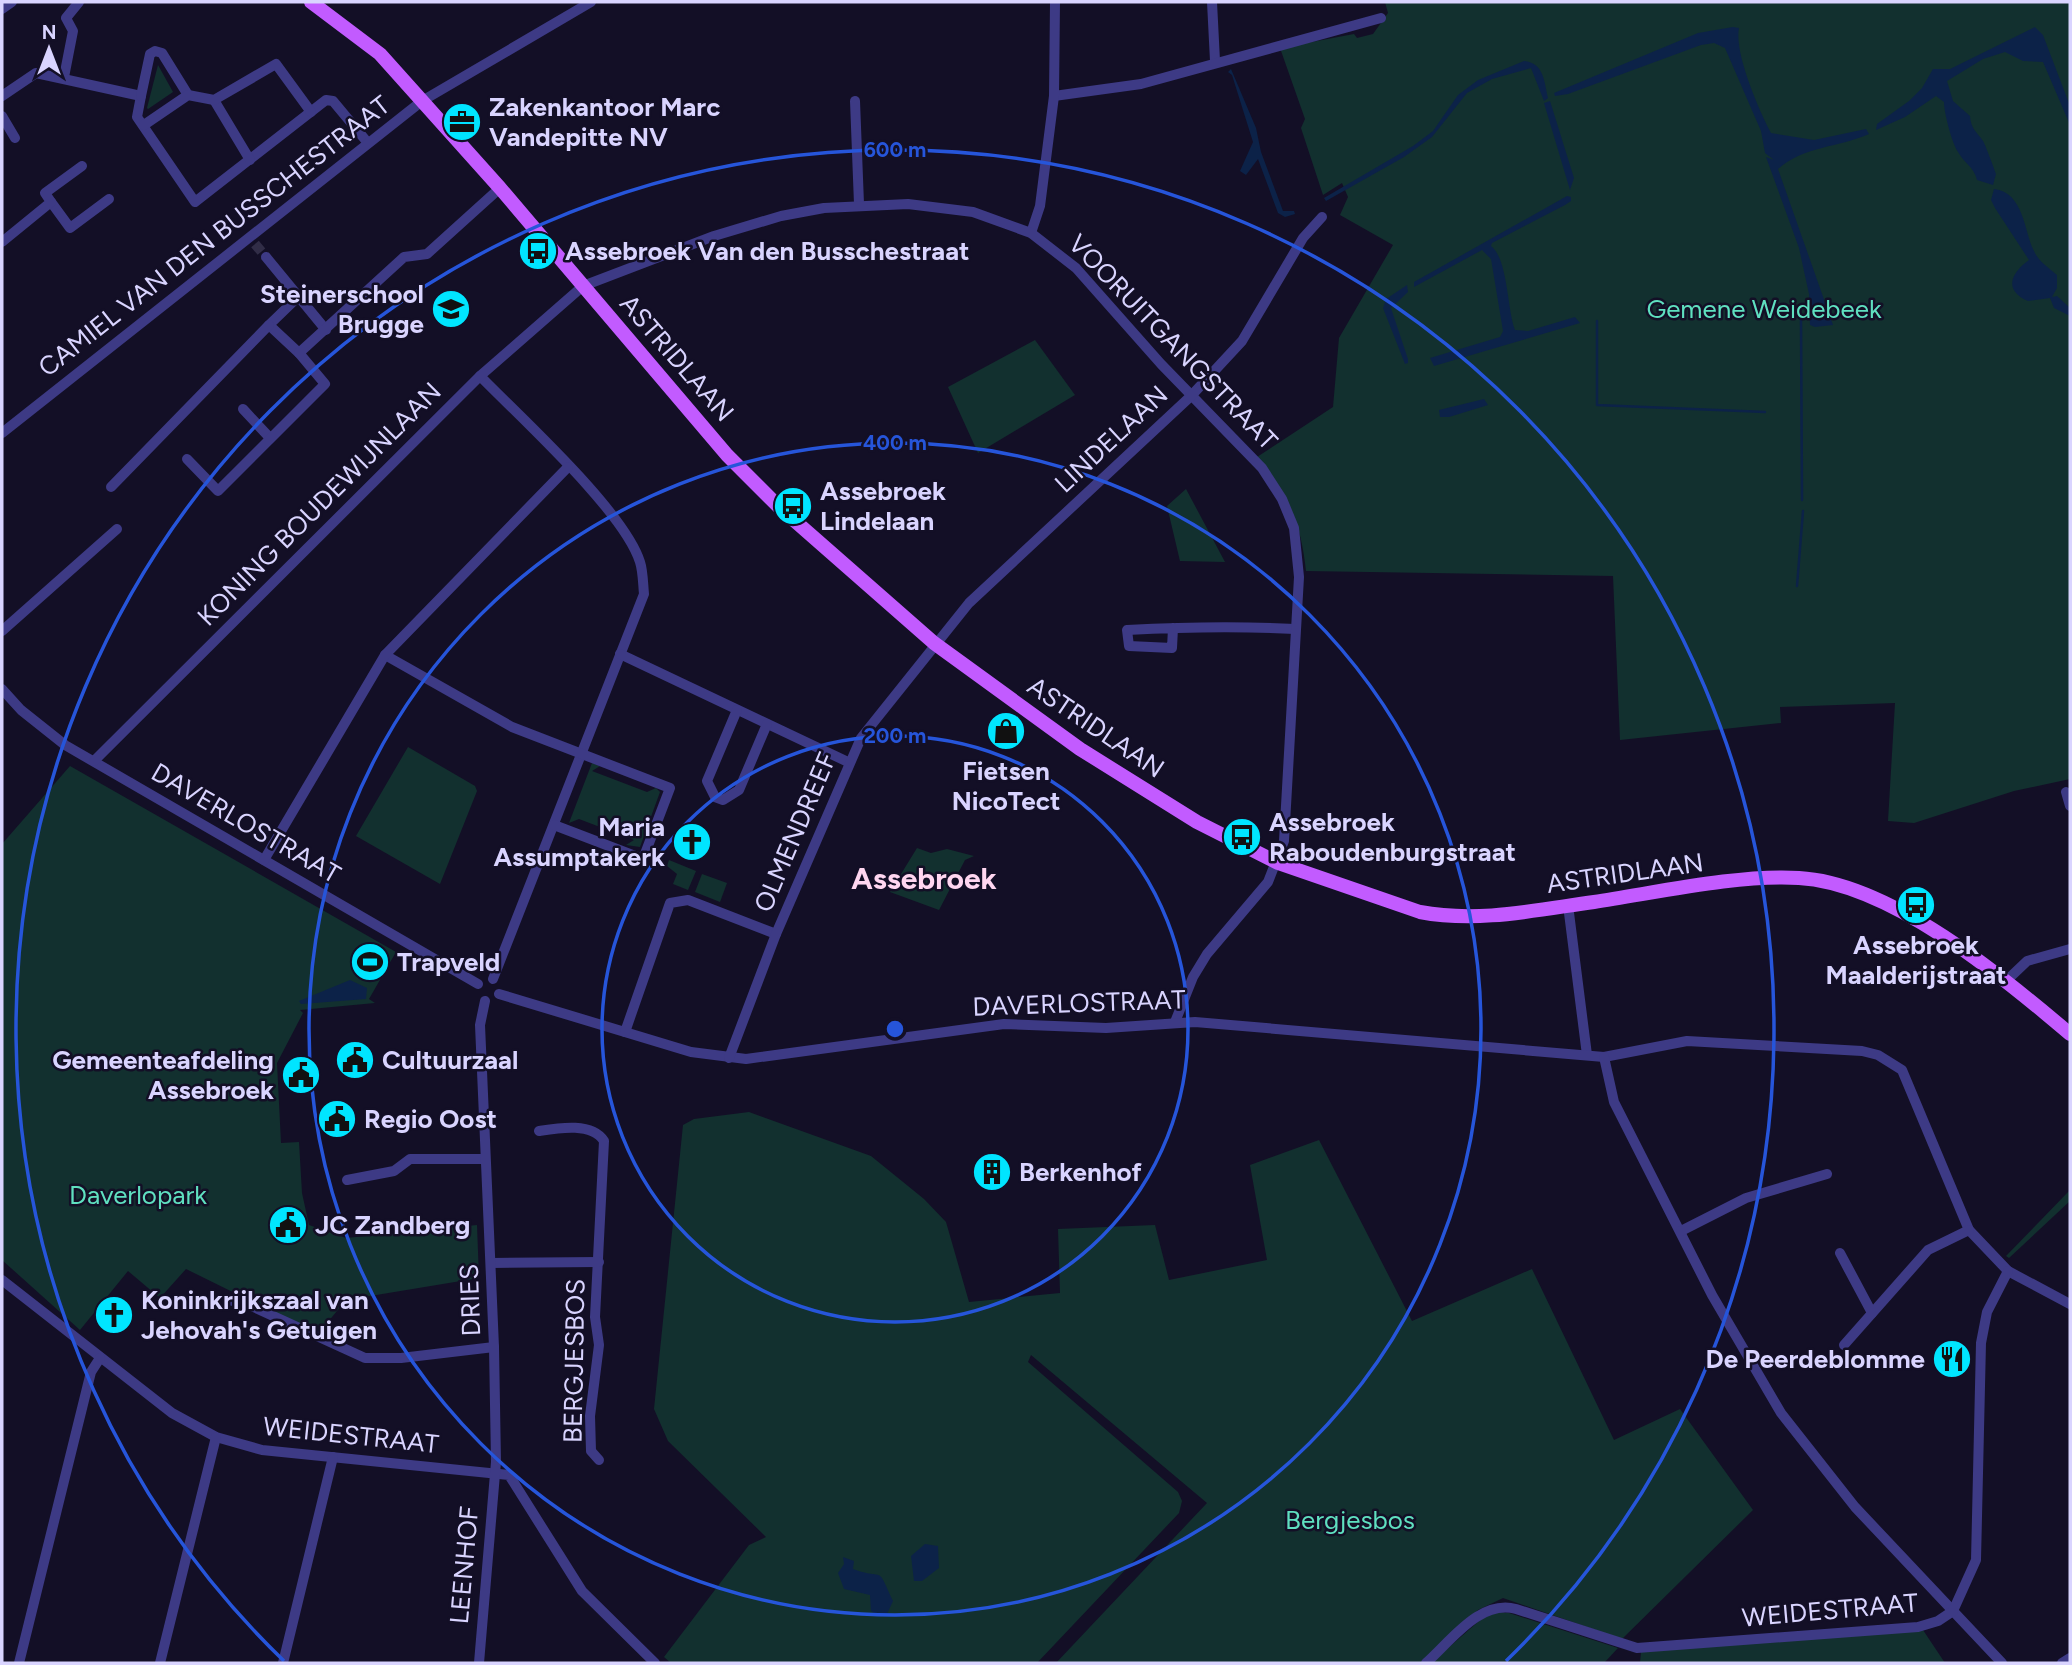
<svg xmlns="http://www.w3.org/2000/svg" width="2072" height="1665" font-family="Figtree,sans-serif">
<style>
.green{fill:#12302f}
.water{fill:#0c2248}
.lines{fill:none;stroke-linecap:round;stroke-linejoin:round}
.stream{stroke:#0c2248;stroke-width:2.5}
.minor-tunnel{stroke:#312d47;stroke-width:10;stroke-dasharray:10 5;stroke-linecap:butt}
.minor{stroke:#3d3a85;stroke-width:10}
.major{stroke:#c25bff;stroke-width:14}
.ring{fill:none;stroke:#2655da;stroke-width:3.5}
.labels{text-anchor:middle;stroke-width:5;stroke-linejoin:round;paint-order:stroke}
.poi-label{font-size:26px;font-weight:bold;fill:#d9d4ff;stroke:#130f26;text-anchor:start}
.street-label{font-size:26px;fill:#d9d4ff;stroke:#130f26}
.park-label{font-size:26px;fill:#5fe0c0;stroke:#130f26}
.quarter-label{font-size:30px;font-weight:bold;fill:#ffd6f0;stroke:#130f26}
.centre{fill:#2655da;stroke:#130f26;stroke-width:3.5}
.ring-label{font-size:21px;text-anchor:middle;font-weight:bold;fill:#2655da;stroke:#130f26;stroke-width:5;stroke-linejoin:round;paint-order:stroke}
</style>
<rect width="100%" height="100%" fill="#130f26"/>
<!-- green -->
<g class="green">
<path d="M1385,2H2070V779L2014,791L1914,823L1888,821L1895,703L1780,707L1781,723L1620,740L1613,576L1306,571C1301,522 1288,495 1257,457L1333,407L1339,338L1393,245L1340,215L1348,197L1342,183L1323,195L1301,128L1305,119L1280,48L1354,34L1357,38L1373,34L1388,13Z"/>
<path d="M158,65L173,92L148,109L147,108Z"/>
<path d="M1035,340L1075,395L978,453L948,387Z"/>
<path d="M1186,489L1225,562L1180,561L1167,506Z"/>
<path d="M408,747L475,786L477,791L440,884L356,836Z"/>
<path d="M592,763L600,766L592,771L647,792L656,788L660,792L640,847L626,845L634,840L579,819L569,823Z"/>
<path d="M70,766L396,952L369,999L375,1003L300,1010L303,1013L277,1063L281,1143L299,1142L302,1193L309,1225L346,1238L477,1225L479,1278L346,1300L318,1334L186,1269L160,1298L128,1271L80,1330L2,1260V844Z"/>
<path d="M917,848L931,853L947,849L974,856L965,860L939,910L890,892Z"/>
<path d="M669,860L696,871L688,890L673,884L677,874L667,866Z"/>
<path d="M702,874L727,883L720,902L695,892Z"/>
<path d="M749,1112L871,1156L924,1199L946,1222L969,1302L1060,1293L1058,1229L1155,1225L1169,1280L1267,1260L1250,1165L1319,1140L1412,1321L1532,1269L1614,1440L1680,1409L1753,1510L1622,1639L1503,1598L1478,1610L1420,1663H1056L1207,1503L1031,1355L1028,1362L1178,1492L1182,1501L1179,1513L1037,1663H671L664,1657L749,1545L766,1537L668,1441L654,1409L683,1125L694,1119Z"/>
<path d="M2070,1190V1201L2009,1258L2006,1256Z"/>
<path d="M1498,1612L1509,1613L1618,1648L1604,1663H1431L1487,1614Z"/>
<path d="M1923,1630L1945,1663H1640L1641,1652Z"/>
</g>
<!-- water -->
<g class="water">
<path d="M1733,27L1739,28C1734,53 1759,110 1771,133L1814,140L1866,129L1869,134C1837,148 1804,146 1778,169L1833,325L1815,327L1810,325L1809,294L1799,248L1766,157L1774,160L1765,153L1761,131L1725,48L1714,43L1701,45L1568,94L1555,96L1554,93L1698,33Z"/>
<path d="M2035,27L2043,35L2070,106V125L2043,62L2023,61L2005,52L1983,59L1947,81L1953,101L1970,116C1971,129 1976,131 1983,141C1985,144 1994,168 1996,174L1993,185L1977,180C1974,167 1964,163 1958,152C1952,143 1944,113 1944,102L1936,96L1905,117L1876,130L1877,124L1909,101L1922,88L1933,69H1950Z"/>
<path d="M1524,61C1544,63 1544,81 1548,98L1544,101L1531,68L1492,79L1467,93L1432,137L1404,157L1326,201L1324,198L1413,146L1433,131L1458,95L1478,80Z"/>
<path d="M1231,69L1256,128L1261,152L1283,211H1294L1295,214L1285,217L1278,213L1258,159L1246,175L1240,171L1253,142L1232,75L1228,72Z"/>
<path d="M1550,101L1574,178L1570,190L1544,103Z"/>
<path d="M1994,189C2024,192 2024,232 2034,251C2038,261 2049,268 2057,275V288L2052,297L2057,296L2070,308V316L2054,308L2050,298L2028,301C2003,290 2011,273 2029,260L1995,208L1991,200Z"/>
<path d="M1567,196L1571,197V201L1565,205L1492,243L1491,246C1508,259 1507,309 1515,330L1528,331L1575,317L1580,323L1434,366L1430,358L1500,337L1503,331L1491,259L1482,250L1414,287V282Z"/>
<path d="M1407,285L1408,292L1391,308L1408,359V363L1405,364L1383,308L1386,299Z"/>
<path d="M1484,399L1488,405L1449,417H1440L1439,410Z"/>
<path d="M350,980L367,988L366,999L301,1004L299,1001Z"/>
<path d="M925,1544L938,1546L939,1568L922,1581H914L911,1556Z"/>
<path d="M843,1557L854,1561L853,1569C886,1581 876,1563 893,1601L887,1614L878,1616L871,1611L870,1595L844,1589L838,1573L844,1564Z"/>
</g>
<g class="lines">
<!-- stream -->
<g class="stream">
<path d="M1801,320L1802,500"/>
<path d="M1597,321V405L1765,412"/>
<path d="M1797,586L1803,511"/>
</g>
<!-- minor-tunnel -->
<path class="minor-tunnel" d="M255,244L266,257"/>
<!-- minor -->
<g class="minor">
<path d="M1212,2L1215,61"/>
<path d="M2,9L12,2"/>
<path d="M64,77L73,31L66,18L79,2"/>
<path d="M2,96L36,73L141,96L137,117L195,202L326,100L333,101L368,143"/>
<path d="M141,96L150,54L155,51L162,53L188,95"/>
<path d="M1054,96L1141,84L1381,18"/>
<path d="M214,100L250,160"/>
<path d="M855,101L859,204"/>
<path d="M2,116L15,138"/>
<path d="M144,125L188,95L214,100L276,64L311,112"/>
<path d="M51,202L70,228L109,199"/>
<path d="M1031,233L1040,206L1054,96L1055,2"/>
<path d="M2,242L51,202L45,193L82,166"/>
<path d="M266,257L326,330"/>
<path d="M298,297L269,325L299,353"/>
<path d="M480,376C520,417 624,511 640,562C643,571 643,584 644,594L493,979"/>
<path d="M243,409L270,438"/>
<path d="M2,433L422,101L591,2"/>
<path d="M187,459L218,491L325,384L299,353L404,257L427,254L500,188"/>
<path d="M111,487L269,325"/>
<path d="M1173,628L1172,648L1129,646L1127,630C1183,627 1239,626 1295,629"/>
<path d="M2,631L117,529"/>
<path d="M620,654L848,762"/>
<path d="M385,655L512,727L670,788L643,859L554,825"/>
<path d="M2,689L21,710L65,745L478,984"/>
<path d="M737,710L707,781L715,797L723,800L739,790L767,724"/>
<path d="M94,761L480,376L583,286L714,236L781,216L824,208L908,204L973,212L1031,233L1076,268L1161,364L1262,468L1282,499L1294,528L1299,577L1284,841L1268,882L1207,954L1193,977L1175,1022"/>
<path d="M2066,792L2070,806"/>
<path d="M264,860L385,655L568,467"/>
<path d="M1568,905L1587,1055"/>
<path d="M2007,980L2027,961L2070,949"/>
<path d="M499,994L691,1052L746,1059L1004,1024L1106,1028L1195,1022L1604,1057L1687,1041L1862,1051L1878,1055L1902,1070L1969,1230L2008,1271L2070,1304"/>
<path d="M625,1032L670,903L688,900L776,934"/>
<path d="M1604,1057L1614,1102L1712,1295L1781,1413L1855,1507L2002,1663"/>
<path d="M729,1058L776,934L861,738L969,603L1191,396L1242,341L1303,238L1322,217"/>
<path d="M539,1131C558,1128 592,1122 604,1141L595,1317L599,1345L590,1416L591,1451L599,1460"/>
<path d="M347,1180L394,1171L410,1159H485"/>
<path d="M1681,1231L1746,1198L1827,1174"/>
<path d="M1840,1253L1872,1313"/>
<path d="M491,1263L599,1262"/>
<path d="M2,1280L172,1413L216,1437L262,1450L509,1475L582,1591L655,1663"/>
<path d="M229,1300L247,1304L365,1358H401L494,1347"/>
<path d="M1844,1345L1928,1250L1969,1230"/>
<path d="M19,1663L91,1372L100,1358"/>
<path d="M160,1663L216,1437"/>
<path d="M283,1663L333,1457"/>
<path d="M479,1663L496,1462L494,1347L480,1025L485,1001"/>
<path d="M1426,1663C1451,1641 1480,1599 1516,1609L1637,1648L1918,1627L1938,1621L1953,1611L1976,1560L1981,1343L1987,1312L2008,1271"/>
<path d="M2062,1663L2070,1658"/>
</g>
<!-- major -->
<path class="major" d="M311,2L380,54L500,188L727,455L779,507L934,643L1080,749L1197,822L1278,863L1420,912C1478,923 1536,910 1594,902C1655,893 1739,874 1799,878C1890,883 2002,976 2070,1034"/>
</g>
<!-- distance rings -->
<g class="ring">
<circle cx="895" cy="1029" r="293"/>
<circle cx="895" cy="1029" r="586"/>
<path d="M284 1661A879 879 0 1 1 1506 1661"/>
</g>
<!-- icons -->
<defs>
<g id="office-disc" transform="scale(2.0125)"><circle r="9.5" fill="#00e5ff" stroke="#130f26"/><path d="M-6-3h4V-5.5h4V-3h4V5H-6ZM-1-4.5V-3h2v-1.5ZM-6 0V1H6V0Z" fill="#111"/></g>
<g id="bus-disc" transform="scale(2.0125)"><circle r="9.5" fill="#00e5ff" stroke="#130f26"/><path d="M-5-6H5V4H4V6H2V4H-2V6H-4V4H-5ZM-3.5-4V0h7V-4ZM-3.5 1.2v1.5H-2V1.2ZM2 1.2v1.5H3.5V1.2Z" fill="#111"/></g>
<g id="school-disc" transform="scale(2.0125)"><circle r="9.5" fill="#00e5ff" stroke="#130f26"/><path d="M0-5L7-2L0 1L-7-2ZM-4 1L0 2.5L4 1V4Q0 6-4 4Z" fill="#111"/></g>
<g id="shop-disc" transform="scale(2.0125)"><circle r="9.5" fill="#00e5ff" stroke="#130f26"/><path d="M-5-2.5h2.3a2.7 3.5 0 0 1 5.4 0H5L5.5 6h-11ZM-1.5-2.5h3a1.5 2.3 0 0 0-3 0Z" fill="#111"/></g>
<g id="church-disc" transform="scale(2.0125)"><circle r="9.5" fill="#00e5ff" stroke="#130f26"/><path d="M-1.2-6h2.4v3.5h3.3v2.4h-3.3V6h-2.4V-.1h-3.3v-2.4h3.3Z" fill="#111"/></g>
<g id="stadium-disc" transform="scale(2.0125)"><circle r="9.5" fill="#00e5ff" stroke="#130f26"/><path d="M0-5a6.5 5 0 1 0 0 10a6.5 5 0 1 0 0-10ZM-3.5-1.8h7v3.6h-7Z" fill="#111"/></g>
<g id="civic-disc" transform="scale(2.0125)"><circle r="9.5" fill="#00e5ff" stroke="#130f26"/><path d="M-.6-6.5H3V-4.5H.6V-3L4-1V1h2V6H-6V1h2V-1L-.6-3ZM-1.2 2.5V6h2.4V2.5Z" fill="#111"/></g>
<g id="building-disc" transform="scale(2.0125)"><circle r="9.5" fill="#00e5ff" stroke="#130f26"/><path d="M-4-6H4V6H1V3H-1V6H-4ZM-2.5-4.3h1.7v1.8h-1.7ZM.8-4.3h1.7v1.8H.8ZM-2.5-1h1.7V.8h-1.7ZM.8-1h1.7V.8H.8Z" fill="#111"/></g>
<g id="restaurant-disc" transform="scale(2.0125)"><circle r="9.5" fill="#00e5ff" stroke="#130f26"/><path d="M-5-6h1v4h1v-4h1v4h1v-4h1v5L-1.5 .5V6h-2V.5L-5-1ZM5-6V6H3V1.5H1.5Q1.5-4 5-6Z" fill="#111"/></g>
</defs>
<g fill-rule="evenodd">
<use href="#office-disc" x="462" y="122"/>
<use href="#bus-disc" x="538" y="251"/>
<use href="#school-disc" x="451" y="309"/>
<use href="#bus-disc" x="793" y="506"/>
<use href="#shop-disc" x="1006" y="731"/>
<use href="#bus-disc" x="1242" y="837"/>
<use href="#church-disc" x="692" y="842"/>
<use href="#bus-disc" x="1916" y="905"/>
<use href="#stadium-disc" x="370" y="962"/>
<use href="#civic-disc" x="355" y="1060"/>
<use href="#civic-disc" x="301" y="1075"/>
<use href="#civic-disc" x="337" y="1119"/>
<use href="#building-disc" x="992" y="1172"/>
<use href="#civic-disc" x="288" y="1225"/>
<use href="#church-disc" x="114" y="1315"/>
<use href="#restaurant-disc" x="1952" y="1359"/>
</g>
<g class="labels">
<!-- poi labels -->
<g class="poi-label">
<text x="489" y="116">Zakenkantoor Marc<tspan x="489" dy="30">Vandepitte NV</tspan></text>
<text x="565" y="260">Assebroek Van den Busschestraat</text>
<text x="424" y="303" text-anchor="end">Steinerschool<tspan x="424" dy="30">Brugge</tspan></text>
<text x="820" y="500">Assebroek<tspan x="820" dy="30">Lindelaan</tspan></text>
<text x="1006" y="780" text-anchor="middle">Fietsen<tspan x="1006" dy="30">NicoTect</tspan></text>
<text x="1269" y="831">Assebroek<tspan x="1269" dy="30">Raboudenburgstraat</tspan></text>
<text x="665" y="836" text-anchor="end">Maria<tspan x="665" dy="30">Assumptakerk</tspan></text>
<text x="1916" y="954" text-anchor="middle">Assebroek<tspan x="1916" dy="30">Maalderijstraat</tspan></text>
<text x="397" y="971">Trapveld</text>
<text x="274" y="1069" text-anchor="end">Gemeenteafdeling<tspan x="274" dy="30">Assebroek</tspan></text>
<text x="382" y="1069">Cultuurzaal</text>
<text x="364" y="1128">Regio Oost</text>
<text x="1019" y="1181">Berkenhof</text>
<text x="315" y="1234">JC Zandberg</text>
<text x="141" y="1309">Koninkrijkszaal van<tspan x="141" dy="30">Jehovah's Getuigen</tspan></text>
<text x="1925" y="1368" text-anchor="end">De Peerdeblomme</text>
</g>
<!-- street labels -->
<g class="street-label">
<text transform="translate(214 236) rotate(-38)" y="9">CAMIEL VAN DEN BUSSCHESTRAAT</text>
<text transform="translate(1173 342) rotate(46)" y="9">VOORUITGANGSTRAAT</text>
<text transform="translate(677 358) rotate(49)" y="9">ASTRIDLAAN</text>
<text transform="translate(1111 439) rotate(-43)" y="9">LINDELAAN</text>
<text transform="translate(319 504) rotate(-45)" y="9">KONING BOUDEWIJNLAAN</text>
<text transform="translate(1096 727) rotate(34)" y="9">ASTRIDLAAN</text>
<text transform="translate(246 823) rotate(30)" y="9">DAVERLOSTRAAT</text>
<text transform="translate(795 832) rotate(-67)" y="9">OLMENDREEF</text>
<text transform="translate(1625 873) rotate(-8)" y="9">ASTRIDLAAN</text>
<text transform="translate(1079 1003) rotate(-2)" y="9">DAVERLOSTRAAT</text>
<text transform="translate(470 1300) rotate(-92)" y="9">DRIES</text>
<text transform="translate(574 1361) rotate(-89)" y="9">BERGJESBOS</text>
<text transform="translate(351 1435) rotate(6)" y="9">WEIDESTRAAT</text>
<text transform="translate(464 1565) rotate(-85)" y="9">LEENHOF</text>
<text transform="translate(1830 1610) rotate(-5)" y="9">WEIDESTRAAT</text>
</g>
<!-- park labels -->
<g class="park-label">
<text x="1764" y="318">Gemene Weidebeek</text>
<text x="138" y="1204">Daverlopark</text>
<text x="1350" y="1529">Bergjesbos</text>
</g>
<!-- quarter labels -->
<g class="quarter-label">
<text x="924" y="889">Assebroek</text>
</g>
</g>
<circle cx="895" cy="1029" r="10" class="centre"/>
<g class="ring-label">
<text x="895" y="157">600 m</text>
<text x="895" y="450">400 m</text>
<text x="895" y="743">200 m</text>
</g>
<!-- border -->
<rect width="2072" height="1665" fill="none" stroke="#d9d4ff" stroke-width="7"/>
<!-- north arrow -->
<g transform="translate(49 49)" stroke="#130f26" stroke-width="5" paint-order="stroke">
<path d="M0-5L12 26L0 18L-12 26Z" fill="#d9d4ff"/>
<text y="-10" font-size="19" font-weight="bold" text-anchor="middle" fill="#d9d4ff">N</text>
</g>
</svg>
